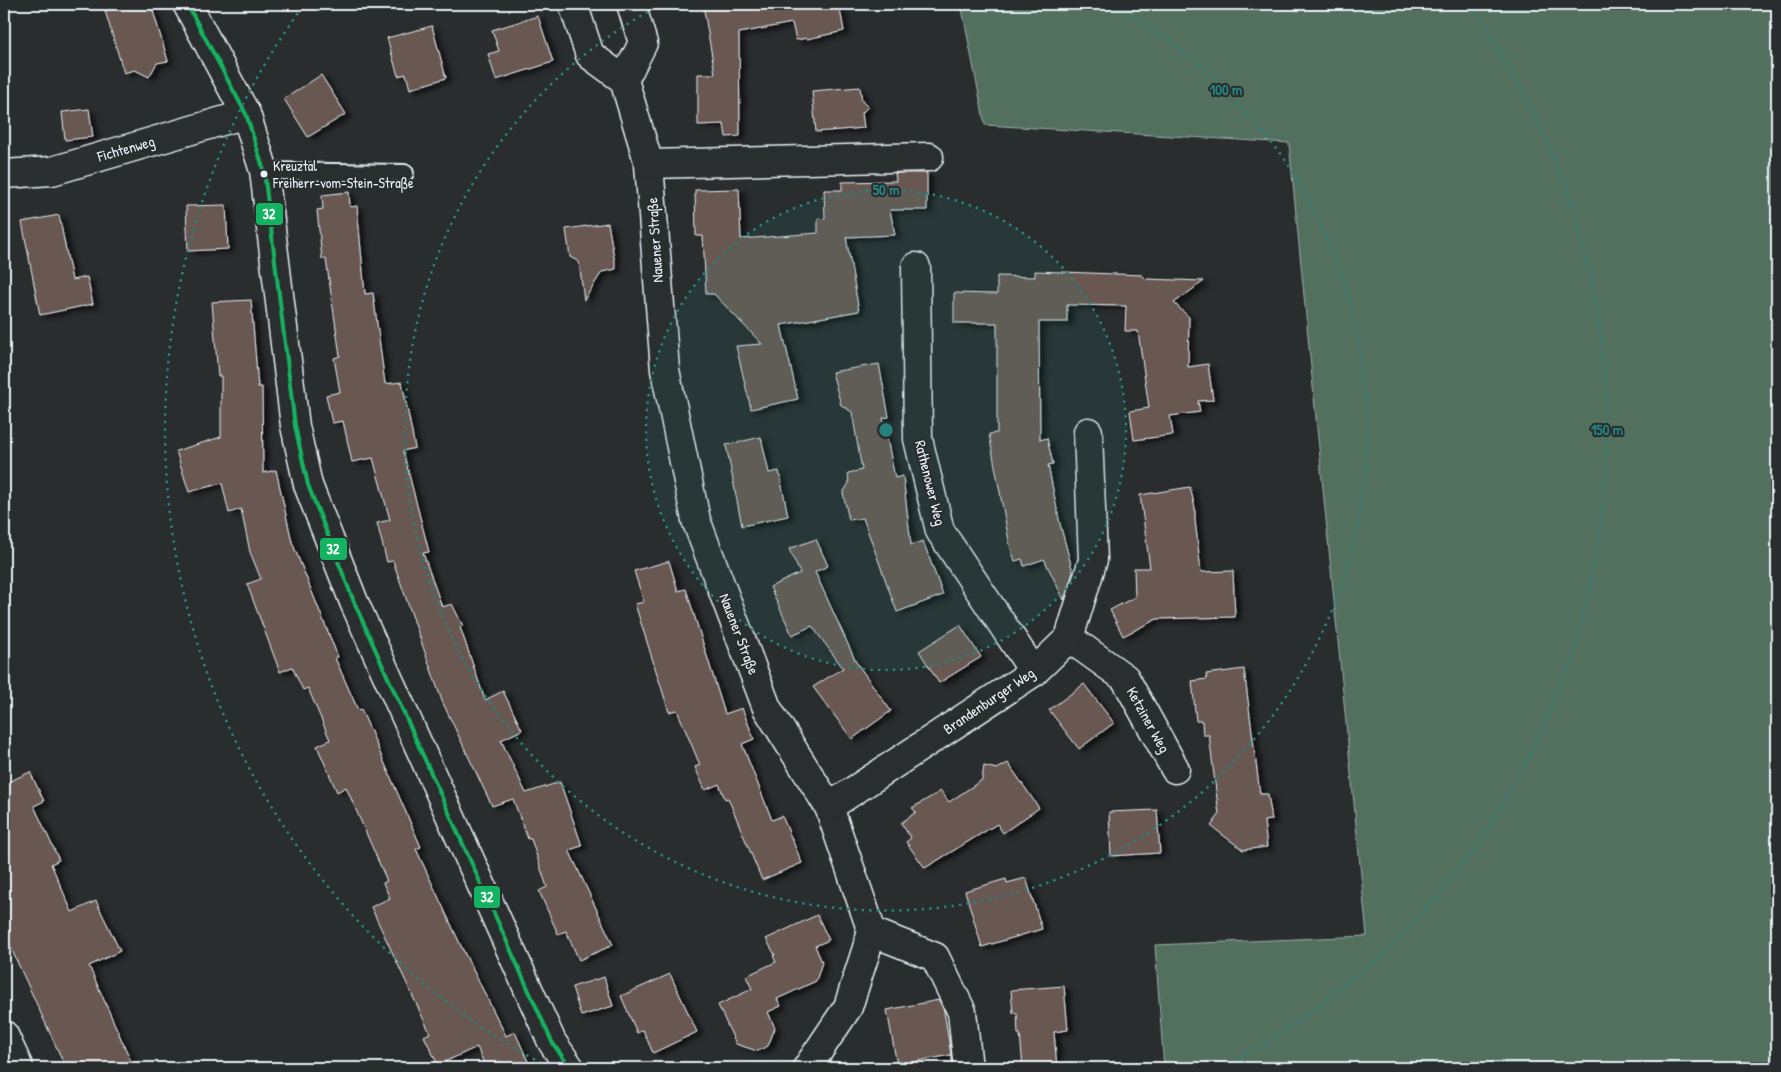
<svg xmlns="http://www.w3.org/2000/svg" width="1781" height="1072" font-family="'Patrick Hand',sans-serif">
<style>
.green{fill:#536f5e;stroke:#9eb0ab}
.building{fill:#695851;stroke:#e8f1f8;filter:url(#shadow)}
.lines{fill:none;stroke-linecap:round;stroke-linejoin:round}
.lane-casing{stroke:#e8f1f8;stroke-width:20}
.street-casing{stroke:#e8f1f8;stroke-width:31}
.lane{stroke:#2a2d2e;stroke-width:16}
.street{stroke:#2a2d2e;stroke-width:28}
.bus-1-casing{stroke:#2a2d2e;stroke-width:8}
.bus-1{stroke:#13b361;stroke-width:4}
.ring{fill:none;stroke:#25827c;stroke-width:2.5;stroke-dasharray:2.5 5}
.bus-dot{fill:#e8f1f8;stroke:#2a2d2e;stroke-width:2}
.labels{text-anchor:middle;stroke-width:4;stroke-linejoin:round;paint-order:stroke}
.bus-label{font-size:14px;fill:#e8f1f8;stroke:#2a2d2e;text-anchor:start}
.street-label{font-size:15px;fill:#e8f1f8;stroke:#2a2d2e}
.centre{fill:#25827c;stroke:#2a2d2e;stroke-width:2.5}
.ring-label{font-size:15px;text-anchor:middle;font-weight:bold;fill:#25827c;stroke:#2a2d2e;stroke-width:4;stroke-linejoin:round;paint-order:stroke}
.line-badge{stroke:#2a2d2e;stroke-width:2}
.badge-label{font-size:14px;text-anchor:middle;font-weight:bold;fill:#fff}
</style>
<defs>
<filter id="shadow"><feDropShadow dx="5.5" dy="3" stdDeviation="2.5" flood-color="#0009"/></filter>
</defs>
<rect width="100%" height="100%" fill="#2a2d2e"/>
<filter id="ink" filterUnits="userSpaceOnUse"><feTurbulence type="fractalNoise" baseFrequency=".02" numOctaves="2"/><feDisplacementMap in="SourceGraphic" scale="10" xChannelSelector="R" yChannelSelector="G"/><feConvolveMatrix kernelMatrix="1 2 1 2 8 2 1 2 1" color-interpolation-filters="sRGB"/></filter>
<g filter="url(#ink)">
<!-- green -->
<path class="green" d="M961,4H1777V1068H1164L1155,945L1367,936L1289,143L985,125Z"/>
<!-- building -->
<g class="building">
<path d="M127,4H151L168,61L157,63L149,77L135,70L124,73L105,11Z"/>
<path d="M703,4H839L844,31L807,39V38L796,40L792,23L739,33L740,136L726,137L724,124L698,125V74H715Z"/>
<path d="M538,16L553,62L496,80L488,54L499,51L492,30Z"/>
<path d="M432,26L446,78L410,89L406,74L398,76L387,38Z"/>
<path d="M321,75L346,114L308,137L284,99Z"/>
<path d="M860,87L862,101L868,107L862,113L864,128L816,132L812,91Z"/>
<path d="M89,109L93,137L65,140L62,112Z"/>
<path d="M895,173H927V210H890L895,235L846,237L859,311L781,325L798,399L751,409L736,346L762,344L714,294H706L703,236H696L695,190L739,189L741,239L818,233V218L825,219L824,190H842V182L896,181Z"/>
<path d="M349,192L350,207L357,206L365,294L373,293L385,384L402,382L415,448L403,451L429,552L423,553L442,607L452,604L463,626L460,627L485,700L503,691L522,730L501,740L526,793L560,782L582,846L569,850L613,945L579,960L566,931L558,934L539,891L547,887L531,839H528L513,799L492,806L442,701L393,561L387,562L377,523L390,520L373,458L352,462L343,421L332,423L326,395L340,392L334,358L340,356L326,259H322L317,210L323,209L322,195Z"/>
<path d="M226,205L228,249L188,251L186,206Z"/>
<path d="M59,215L72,280L87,277L93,304L40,315L22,222Z"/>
<path d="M608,223L616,269L602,272L584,300L579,262L570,257L566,229Z"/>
<path d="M1035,271L1142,275L1146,279L1204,281L1174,303L1189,317L1188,367L1208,364L1213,400L1198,401L1200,412L1170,416L1173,435L1134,440L1130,411L1149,408L1138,331H1125L1126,306L1067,305V322H1039L1040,440L1047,438L1053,464L1048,465L1060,524L1073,572L1064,600L1044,559L1024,566L1022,559L1015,561L1010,546L989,434L997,433V323H954V293L997,294V276L1035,277Z"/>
<path d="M251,300L258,387H262L263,473L276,470L292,542L338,657L335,658L358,710L361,709L421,847L416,849L462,948L506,1036L515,1032L531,1068H486L477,1047L438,1065L424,1036L430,1033L371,907L390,898L383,883L387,881L346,787L337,792L317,746L330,740L308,688L303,690L292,667L280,672L247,584L261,579L250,552L241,509L229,513L222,483L189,492L176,451L221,437V376H218L212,302Z"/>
<path d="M879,364L889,417L883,418L895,478L903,476L911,545L923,541L943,595L897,612L863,518L849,520L843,493L849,483L848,473L862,470L852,412L841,405L832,372Z"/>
<path d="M761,437L769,473L779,471L788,516L742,526L726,445Z"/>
<path d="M1190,487L1195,508V520L1201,572L1233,571L1235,617L1157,619L1123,636L1110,610L1135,597L1134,568H1150L1140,495Z"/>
<path d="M816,539L828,566L815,572L856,662L891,711L852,739L813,687L843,668L812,626L792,635L770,587L800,573L789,549Z"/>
<path d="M669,561L678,591L686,589L725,714L742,708L754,739L742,744L772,820L782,816L802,863L762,880L728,798L725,799L719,784L705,790L695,767L700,765L677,710L669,712L635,604L644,602L634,571Z"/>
<path d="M960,625L981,657L939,683L919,651Z"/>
<path d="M1244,669L1260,794H1268L1272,820L1264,821L1267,847L1243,850L1211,826L1219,815L1209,735H1203L1202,721H1196L1192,681L1207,679L1206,674Z"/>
<path d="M1084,684L1114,723L1079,749L1049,710Z"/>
<path d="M1008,763L1039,808L1003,833L997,824L925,868L906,842L911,838L901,823L916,812L912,808L941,791L949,802L982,780L984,766L997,769Z"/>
<path d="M30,772L44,801L34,806L59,860L51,864L72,912L96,901L120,951L89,966L134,1068H66L4,933V784Z"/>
<path d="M1157,810L1160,853L1111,856L1109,812Z"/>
<path d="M1026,878L1042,929L982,947L965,891L1006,879L1007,883Z"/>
<path d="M817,915L829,940L815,946L822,962L816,981L777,999L781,1006L768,1012L775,1028L768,1046L757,1051L736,1044L718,1005L752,989L746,976L776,962L773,956L775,955L766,939Z"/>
<path d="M670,974L697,1032L653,1053L643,1030L637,1033L621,996Z"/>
<path d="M604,977L613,1006L581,1016L572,987Z"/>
<path d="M1064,986L1068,1030L1054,1032L1057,1068H1023L1020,1034H1018L1017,1013H1013L1011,990Z"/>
<path d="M939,1000L944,1011L951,1055L897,1065L887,1010Z"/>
</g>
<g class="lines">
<!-- lane casing -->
<g class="lane-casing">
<path id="lane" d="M264,171L405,173"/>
</g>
<!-- street casing -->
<g class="street-casing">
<g id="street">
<path d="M187,4L246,114L264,171L295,426L308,485L354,602L552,1042L570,1068"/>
<path d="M573,4L590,55L624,80L649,164L665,370L696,520L767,708L829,807L872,932L848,1007L807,1068"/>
<path d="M624,80L643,43L631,4"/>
<path d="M649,164L929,157"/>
<path d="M4,174L52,171L246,114"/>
<path d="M916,267L918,439L940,531L1034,672"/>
<path d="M1069,638L1125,678L1175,769"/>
<path d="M829,807L1034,672L1069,638L1093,560L1088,432"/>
<path d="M872,932L935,957L962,1012L968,1068"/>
<path d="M4,1035L19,1068"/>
</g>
</g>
<!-- lane -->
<use href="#lane" class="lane"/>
<!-- street -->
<use href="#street" class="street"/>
<!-- bus-1 casing -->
<g class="bus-1-casing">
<path id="bus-1" d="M187,4L246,114L264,171L295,426L308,485L354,602L552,1042L570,1068"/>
</g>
<!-- bus-1 -->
<use href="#bus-1" class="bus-1"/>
</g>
</g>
<!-- distance rings -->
<circle cx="886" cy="430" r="240" fill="#25827c" fill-opacity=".12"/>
<g class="ring">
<circle cx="886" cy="430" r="240"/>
<path d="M1112 5A481 481 0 1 1 660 5"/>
<path d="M548 1067A721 721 0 0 1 303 6M1469 6A721 721 0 0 1 1224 1067"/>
</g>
<!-- markers -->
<circle class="bus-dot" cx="264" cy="174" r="4.5"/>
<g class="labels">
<!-- bus labels -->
<g class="bus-label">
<text x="273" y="171">Kreuztal<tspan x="273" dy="17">Freiherr-vom-Stein-Straße</tspan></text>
</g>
<!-- street labels -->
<g class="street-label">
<text transform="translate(126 149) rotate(-16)" y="5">Fichtenweg</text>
<text transform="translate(655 240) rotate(-94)" y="5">Nauener Straße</text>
<text transform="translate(930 483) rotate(76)" y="5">Rathenower Weg</text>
<text transform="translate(739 634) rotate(69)" y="5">Nauener Straße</text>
<text transform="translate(989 701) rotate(-34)" y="5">Brandenburger Weg</text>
<text transform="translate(1148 720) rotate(61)" y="5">Ketziner Weg</text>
</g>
</g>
<circle cx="886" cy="430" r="8" class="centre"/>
<g class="ring-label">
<text x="1226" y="95">100 m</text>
<text x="886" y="195">50 m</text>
<text x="1607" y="435">150 m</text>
</g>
<g class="line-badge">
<rect x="255" y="202" width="29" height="24" rx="5" fill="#13b361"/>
<rect x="319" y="537" width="29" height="24" rx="5" fill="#13b361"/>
<rect x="473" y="885" width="28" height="24" rx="5" fill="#13b361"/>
</g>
<g class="badge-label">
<text x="269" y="219">32</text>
<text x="333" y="554">32</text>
<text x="487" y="902">32</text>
</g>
<!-- margin -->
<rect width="1781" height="1072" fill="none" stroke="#2a2d2e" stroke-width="20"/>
<rect x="10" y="10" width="1761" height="1052" fill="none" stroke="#e8f1f8" stroke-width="2" filter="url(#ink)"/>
</svg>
